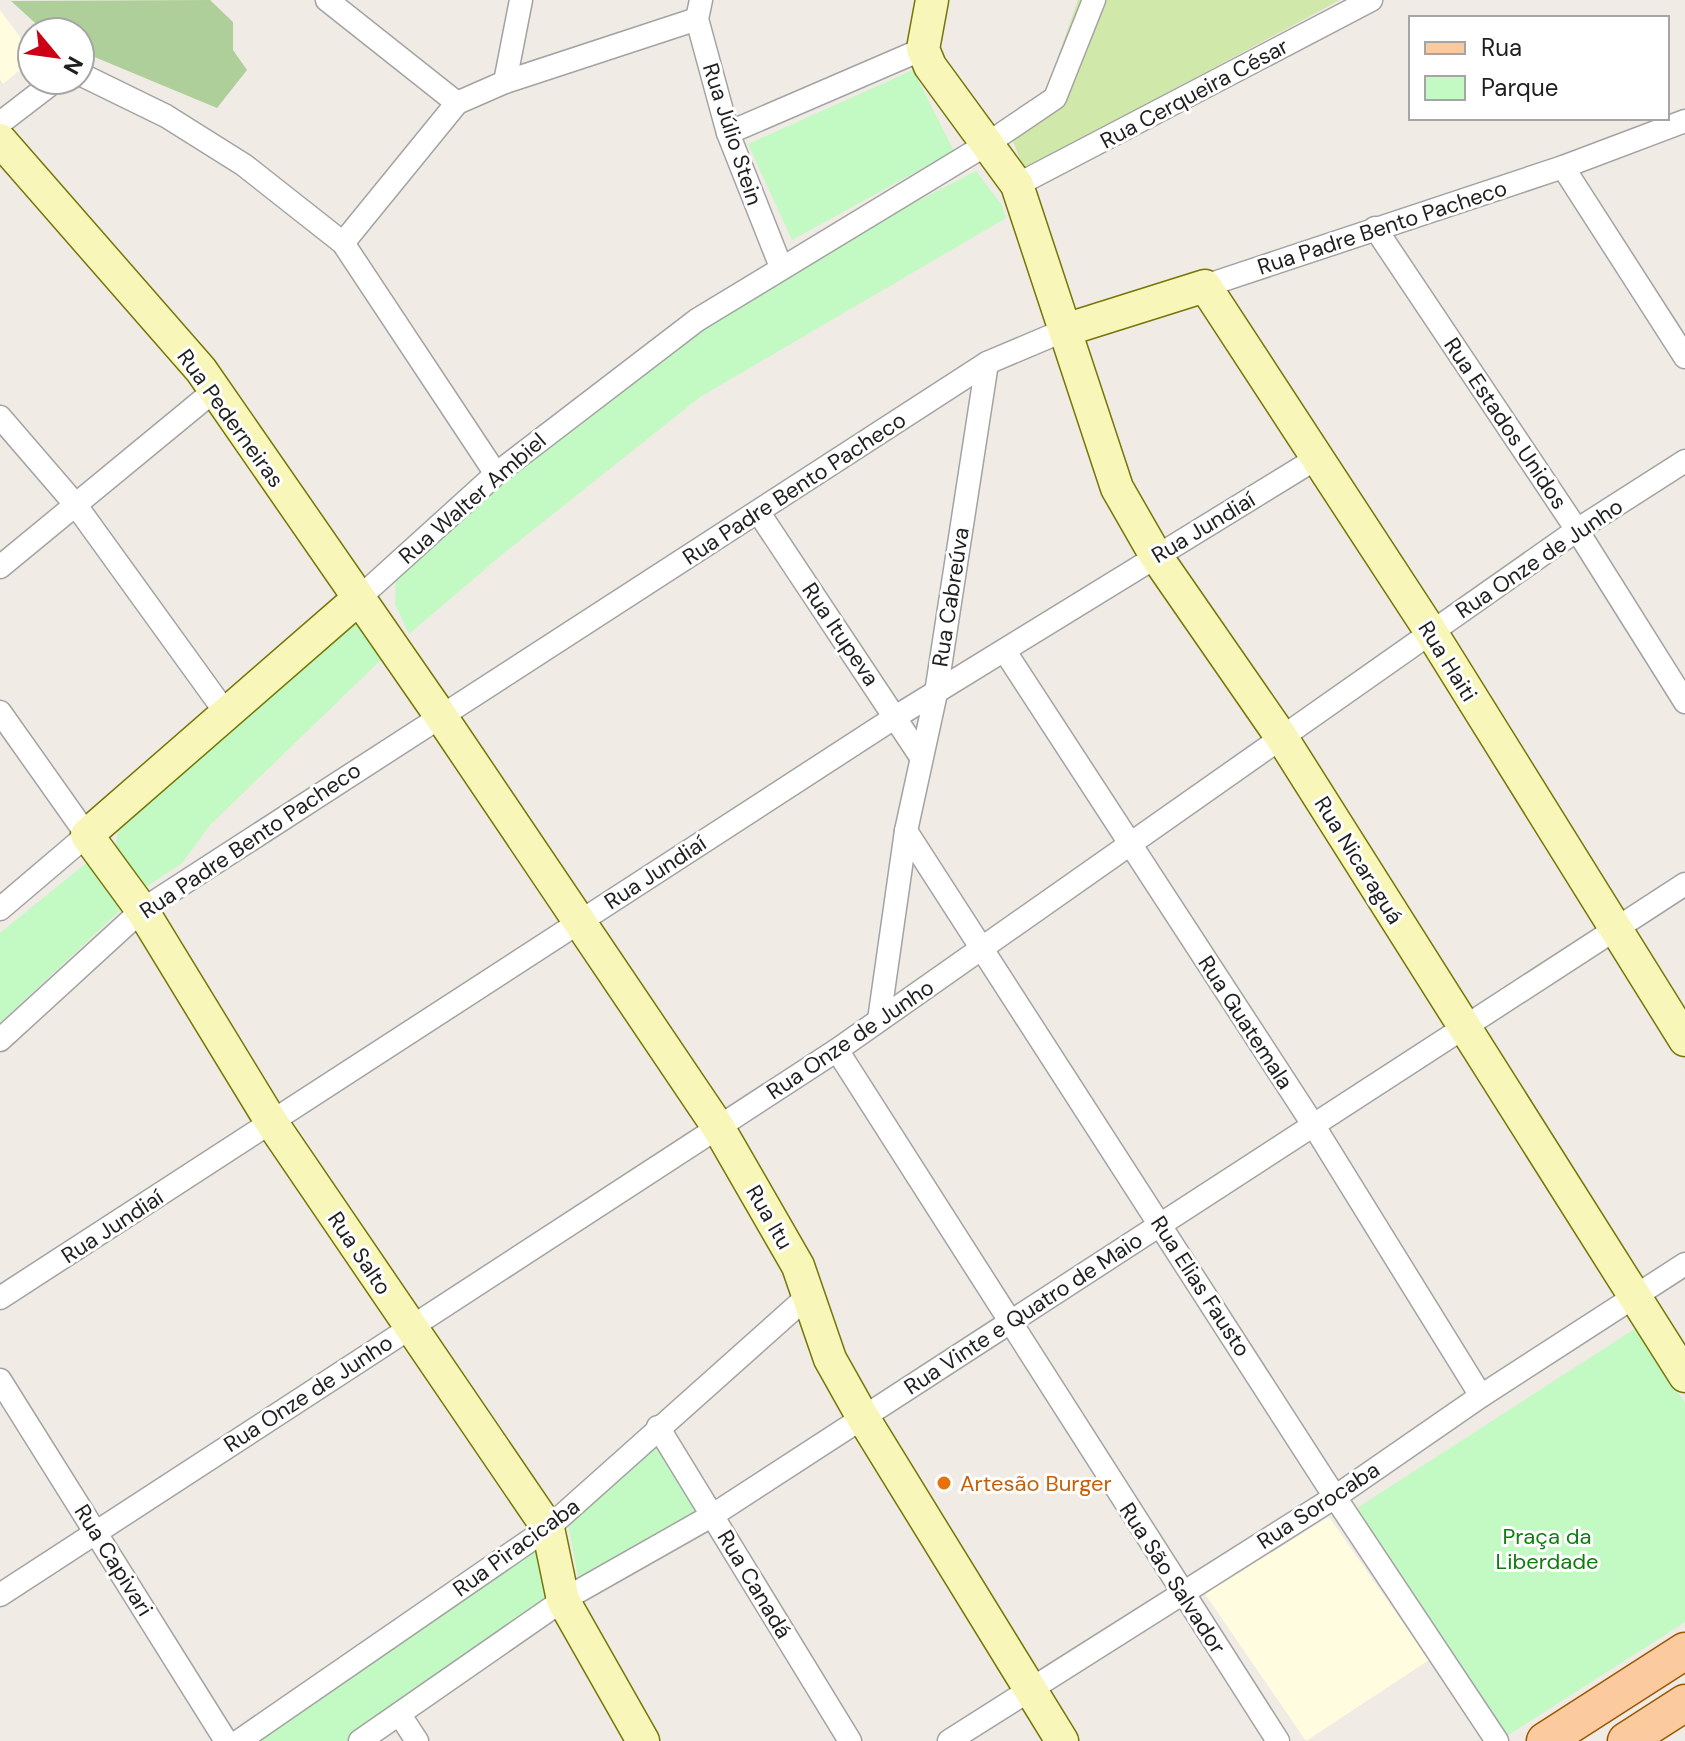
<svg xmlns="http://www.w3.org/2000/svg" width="1685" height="1741" font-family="'DM Sans',sans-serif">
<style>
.education{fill:#fffcdf}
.grass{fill:#d0e9ab}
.forest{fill:#afcf9a}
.park{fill:#c3f9c2}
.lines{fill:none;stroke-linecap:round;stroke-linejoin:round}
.street-casing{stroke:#a3a3a3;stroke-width:25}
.secondary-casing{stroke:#757605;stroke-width:35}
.primary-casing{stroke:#995801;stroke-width:39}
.street{stroke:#fff;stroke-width:22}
.secondary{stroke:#f9f6b9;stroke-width:32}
.primary{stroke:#fbca9e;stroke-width:36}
.food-dot{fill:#e8710a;stroke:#fff;stroke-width:3}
.labels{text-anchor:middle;stroke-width:6;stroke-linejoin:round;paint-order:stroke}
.street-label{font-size:22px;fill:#1f1f1f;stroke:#fff}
.food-label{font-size:22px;fill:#c56008;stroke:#fff;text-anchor:start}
.park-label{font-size:22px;fill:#0e7d0c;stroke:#fff}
</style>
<rect width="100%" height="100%" fill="#f0ebe5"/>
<!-- education -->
<g class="education">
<path d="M0,10L32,53V60L3,84L0,79Z"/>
<path d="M1329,1517L1429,1660L1306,1741L1205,1594Z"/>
</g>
<!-- grass -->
<path class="grass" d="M1078,0H1340L1024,170L1006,123L1043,99Z"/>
<!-- forest -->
<path class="forest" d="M210,0L233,22V50L247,70L217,108L80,51V32H45L11,1Z"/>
<!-- park -->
<g class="park">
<path d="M913,70L954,151L792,240L748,144Z"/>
<path d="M976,171L1001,204L1006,218L700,397L504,553L409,634L395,604L396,578L428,543L555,437L686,337L840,241Z"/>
<path d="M346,624H364L387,654L210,825L182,863L143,889L115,847L120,823Z"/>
<path d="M90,860L126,905L0,1023V933Z"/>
<path d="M1636,1328L1685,1403V1622L1502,1739L1354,1510Z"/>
<path d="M658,1427L713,1515L581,1592L566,1514Z"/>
<path d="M548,1528L563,1600L355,1741H239Z"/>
</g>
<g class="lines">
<!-- street casing -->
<g class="street-casing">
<g id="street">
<path d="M327,0L457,103"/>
<path d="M701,0L697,19L728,133L781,267"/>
<path d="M80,74L166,116L244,165L343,243L496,474"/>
<path d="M505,82L521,0"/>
<path d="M0,123L56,80"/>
<path d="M728,133L923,49"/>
<path d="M1563,167L1685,357"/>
<path d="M1017,185L1371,0"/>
<path d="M1375,228L1577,530L1685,702"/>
<path d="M343,243L457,103L505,82L697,19"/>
<path d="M1205,286L1563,167L1685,121"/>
<path d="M0,417L75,504L226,713"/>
<path d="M759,513L921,757"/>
<path d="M0,567L215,390"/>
<path d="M358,599L496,474L697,320L987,144L1055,98L1094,0"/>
<path d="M1006,653L1314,1126L1481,1396"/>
<path d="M0,712L87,835L0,909"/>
<path d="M906,831L1335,1497L1497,1741"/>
<path d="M879,1020L906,831L936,693L987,363"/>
<path d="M0,1040L142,910L987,363L1065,330"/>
<path d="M837,1050L1278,1741"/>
<path d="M0,1298L897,716L1317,458"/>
<path d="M0,1380L226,1741"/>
<path d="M658,1427L850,1741"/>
<path d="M0,1595L837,1050L1577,530L1685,461"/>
<path d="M400,1715L417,1741"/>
<path d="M239,1741L548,1528L808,1296"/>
<path d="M360,1741L563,1600L713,1515L1685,884"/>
<path d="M949,1741L1335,1497L1481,1396L1685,1264"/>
</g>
</g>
<!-- secondary casing -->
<g class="secondary-casing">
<g id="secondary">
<path d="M932,0L923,49L930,66L1017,185L1117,488L1156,556L1282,738L1685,1376"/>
<path d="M0,140L201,370L440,715L718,1127L798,1266L830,1359L862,1416L1062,1741"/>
<path d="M1065,330L1205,286L1431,632L1685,1040"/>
<path d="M358,599L87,835L142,910L272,1123L548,1528L563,1600L643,1741"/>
</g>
</g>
<!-- primary casing -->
<g class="primary-casing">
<g id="primary">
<path d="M1545,1741L1685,1651"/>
<path d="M1626,1741L1685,1703"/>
</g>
</g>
<!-- street -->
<use href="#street" class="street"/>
<!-- secondary -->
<use href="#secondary" class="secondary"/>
<!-- primary -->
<use href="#primary" class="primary"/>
</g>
<!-- markers -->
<circle class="food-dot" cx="944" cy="1483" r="8"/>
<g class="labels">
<!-- street labels -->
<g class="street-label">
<text transform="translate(1194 93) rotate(-28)" y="8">Rua Cerqueira César</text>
<text transform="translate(733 134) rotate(72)" y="8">Rua Júlio Stein</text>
<text transform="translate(1382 227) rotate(-18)" y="8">Rua Padre Bento Pacheco</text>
<text transform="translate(231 418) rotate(54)" y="8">Rua Pederneiras</text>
<text transform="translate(1506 423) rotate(56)" y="8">Rua Estados Unidos</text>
<text transform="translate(794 488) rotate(-33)" y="8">Rua Padre Bento Pacheco</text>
<text transform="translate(472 498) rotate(-41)" y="8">Rua Walter Ambiel</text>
<text transform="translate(1203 527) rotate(-31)" y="8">Rua Jundiaí</text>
<text transform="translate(1539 558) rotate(-34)" y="8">Rua Onze de Junho</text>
<text transform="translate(950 597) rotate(-81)" y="8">Rua Cabreúva</text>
<text transform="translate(841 634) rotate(56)" y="8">Rua Itupeva</text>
<text transform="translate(1448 661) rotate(58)" y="8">Rua Haiti</text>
<text transform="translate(250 840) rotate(-34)" y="8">Rua Padre Bento Pacheco</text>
<text transform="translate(1359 860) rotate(58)" y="8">Rua Nicaraguá</text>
<text transform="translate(655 872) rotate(-33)" y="8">Rua Jundiaí</text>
<text transform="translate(1246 1022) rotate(57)" y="8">Rua Guatemala</text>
<text transform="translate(850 1039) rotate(-34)" y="8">Rua Onze de Junho</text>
<text transform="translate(770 1217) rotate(60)" y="8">Rua Itu</text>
<text transform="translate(112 1226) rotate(-33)" y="8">Rua Jundiaí</text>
<text transform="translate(360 1253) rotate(56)" y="8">Rua Salto</text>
<text transform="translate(1201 1286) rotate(57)" y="8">Rua Elias Fausto</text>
<text transform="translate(1023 1313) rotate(-33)" y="8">Rua Vinte e Quatro de Maio</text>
<text transform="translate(308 1393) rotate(-33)" y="8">Rua Onze de Junho</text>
<text transform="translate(1318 1505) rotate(-33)" y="8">Rua Sorocaba</text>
<text transform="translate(516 1547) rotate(-36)" y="8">Rua Piracicaba</text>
<text transform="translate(114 1560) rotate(58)" y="8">Rua Capivari</text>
<text transform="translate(1173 1578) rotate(57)" y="8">Rua São Salvador</text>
<text transform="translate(755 1584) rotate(59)" y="8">Rua Canadá</text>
</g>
<!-- food labels -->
<g class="food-label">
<text x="960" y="1491">Artesão Burger</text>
</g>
<!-- park labels -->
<g class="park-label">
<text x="1547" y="1544">Praça da<tspan x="1547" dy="25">Liberdade</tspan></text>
</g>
</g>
<!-- legend -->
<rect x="1409" y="16" width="260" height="104" fill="#ffffff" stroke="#a5a5a5" stroke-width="2"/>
<rect x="1425" y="42" width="40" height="12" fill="#fbca9e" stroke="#a5a5a5" stroke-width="2"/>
<text x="1481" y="56" font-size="24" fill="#1f1f1f">Rua</text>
<rect x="1425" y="76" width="40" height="24" fill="#c3f9c2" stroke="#a5a5a5" stroke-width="2"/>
<text x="1481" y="96" font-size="24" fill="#1f1f1f">Parque</text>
<!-- north arrow -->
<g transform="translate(56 56) rotate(119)"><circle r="38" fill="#ffffff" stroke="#a5a5a5" stroke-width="2"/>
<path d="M0-6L14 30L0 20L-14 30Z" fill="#cc0115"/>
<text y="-12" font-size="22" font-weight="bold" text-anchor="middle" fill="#1f1f1f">N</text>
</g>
</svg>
